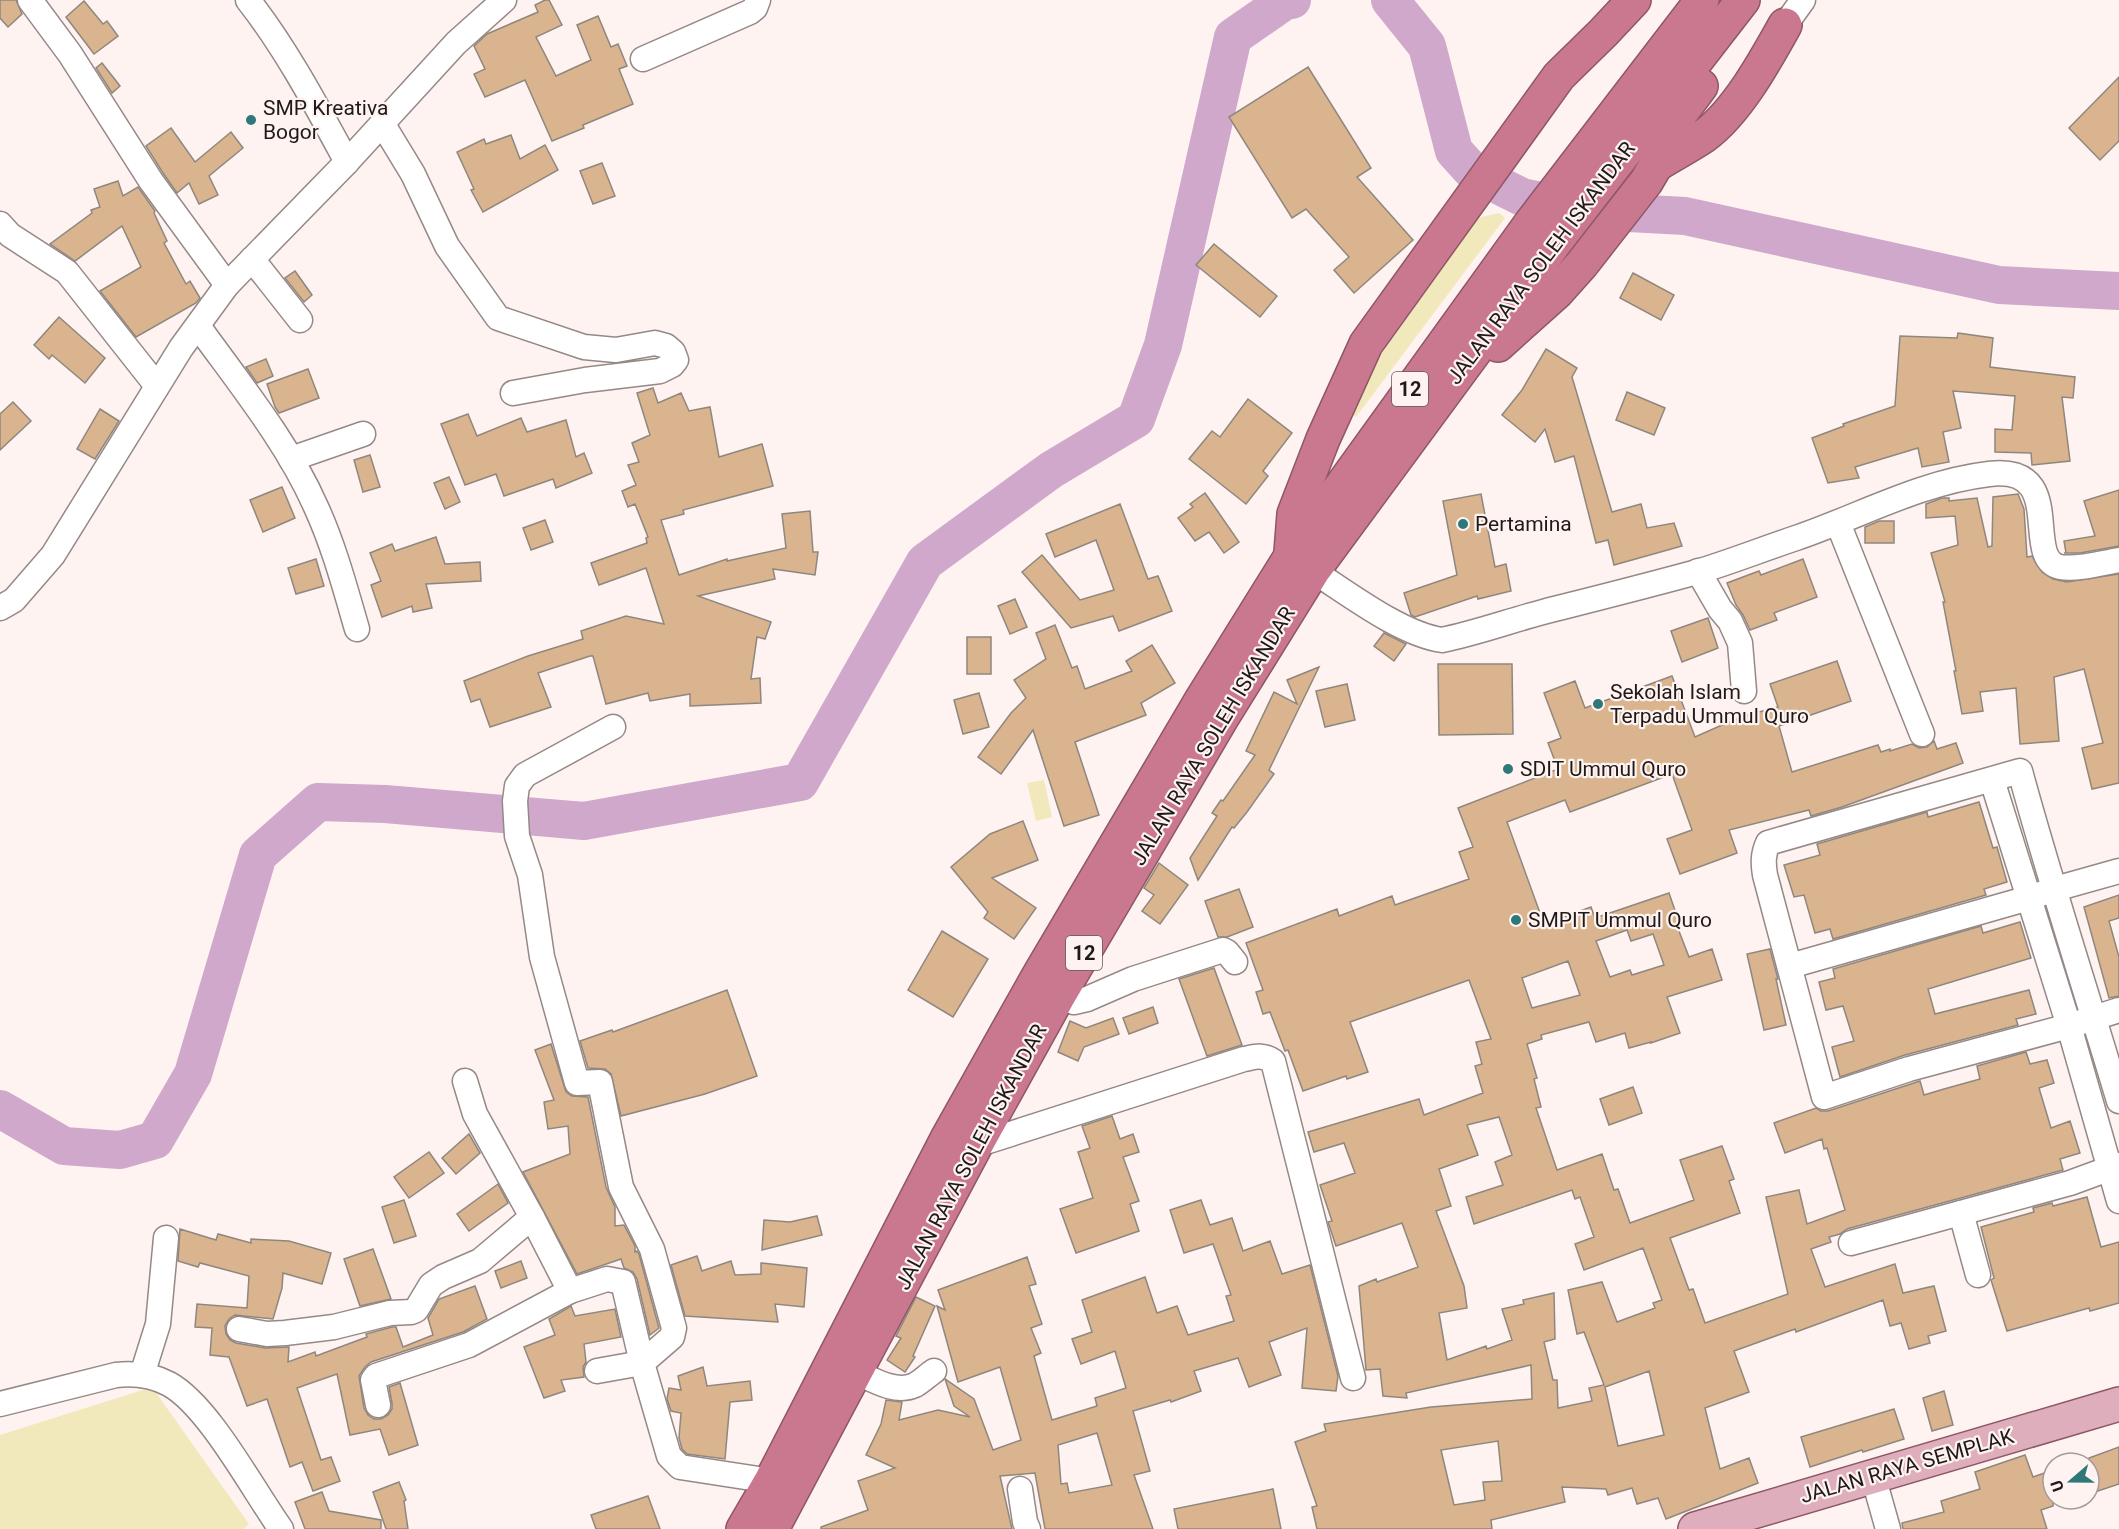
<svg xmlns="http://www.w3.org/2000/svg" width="2119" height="1529" font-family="Roboto,sans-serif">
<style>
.green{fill:#f1e9bc}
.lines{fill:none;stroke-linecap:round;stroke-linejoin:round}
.river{stroke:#cfa8cb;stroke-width:38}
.building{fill:#d9b48f;stroke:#8f877e;stroke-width:1.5;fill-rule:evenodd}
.street-casing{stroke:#958986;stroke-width:27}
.primary-casing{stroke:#8e5766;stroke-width:36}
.highway-casing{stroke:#8e5766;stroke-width:36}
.street{stroke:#fff;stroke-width:24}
.primary{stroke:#dfaebc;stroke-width:33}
.highway{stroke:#ca7890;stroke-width:33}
.poi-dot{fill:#2e787a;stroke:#fef3f0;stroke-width:2}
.labels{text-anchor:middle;stroke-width:4.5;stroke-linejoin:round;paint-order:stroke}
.shield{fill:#fef3f0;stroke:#615b5a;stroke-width:1.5}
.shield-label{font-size:20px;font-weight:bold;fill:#1e1a19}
.poi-label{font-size:21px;fill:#1e1a19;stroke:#fef3f0;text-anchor:start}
.street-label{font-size:21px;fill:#1e1a19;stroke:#fef3f0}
</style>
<rect width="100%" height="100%" fill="#fef3f0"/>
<!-- green -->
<g class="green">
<path d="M1469,213L1477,218L1499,213L1505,218L1356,417L1349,412L1387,345Z"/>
<path d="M1044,780L1052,817L1036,821L1027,783Z"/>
<path d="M152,1387L249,1524L244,1529H0V1435Z"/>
</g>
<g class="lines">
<!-- river -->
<g class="river">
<path d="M1390,0L1427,46L1454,151L1474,173L1522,197L1591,211L1685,216L1999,285L2119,291"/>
<path d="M0,1109L64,1146L120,1150L155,1140L193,1074L258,855L318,802L385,804L584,821L800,782L925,562L1051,470L1136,419L1163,345L1233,37L1285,1L1292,0"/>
</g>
</g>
<!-- building -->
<g class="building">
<path d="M0,0H16L22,14L8,27L0,18Z"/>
<path d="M545,0H549L562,25L536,37L556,76L591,60L577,25L598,16L611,47L618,44L627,66L619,69L633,104L583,125L584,128L552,141L525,80L485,97L474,74L485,69L474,46L487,34L538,12L535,5Z"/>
<path d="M84,1L103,24L107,21L118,36L94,54L66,17Z"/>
<path d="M102,63L120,86L112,93L96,68Z"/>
<path d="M1308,67L1371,168L1357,177L1413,240L1354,293L1334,270L1349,257L1306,209L1292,218L1229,117Z"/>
<path d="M2119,77V141L2100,160L2069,128Z"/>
<path d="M171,128L195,162L231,132L243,148L209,176L218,195L199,204L189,183L177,193L163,173L146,146Z"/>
<path d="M511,135L520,159L545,145L558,170L483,212L471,190L474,189L457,152L484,139L486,144Z"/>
<path d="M602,163L615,196L593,204L580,171Z"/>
<path d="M118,181L123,196L138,187L155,211L154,213L167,241L164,243L186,284L190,281L200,298L196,303L136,337L100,291L141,267L122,226L75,261L50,244L92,213L91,210L100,207L94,189Z"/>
<path d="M1214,244L1277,296L1260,317L1196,265Z"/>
<path d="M295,271L312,295L304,302L285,278Z"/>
<path d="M1633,273L1674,295L1661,320L1620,298Z"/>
<path d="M59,317L105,358L85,383L52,355L49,359L34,345Z"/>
<path d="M1958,333L1993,338L1990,367L2075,377L2073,398L2062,397L2070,461L2032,465L2031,453L1995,452V429L2012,430L2015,396L1953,391L1961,428L1943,432L1949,462L1922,467L1918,448L1855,467L1859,478L1828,483L1812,438L1844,426L1843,424L1895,406L1900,336L1957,338Z"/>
<path d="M1546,349L1577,368L1572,377L1612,512L1641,504L1647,528L1674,523L1682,546L1614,565L1608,540L1596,543L1574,456L1555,462L1545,429L1535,442L1502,415L1522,390Z"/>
<path d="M266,359L273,376L257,383L246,367Z"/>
<path d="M308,369L319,398L279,413L275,407L267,384Z"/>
<path d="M653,388L658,403L681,393L689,411L710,407L719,457L762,444L773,486L683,510L684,514L661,520L679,575L727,559V561L786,548L782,514L810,511L813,552H818L815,575L773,569L775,579L698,596L771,622L765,639L757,637L751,679L760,678L761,703L690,706V694L650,701L648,693L606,704L593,656H590L538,673L551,707L490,727L480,699L471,702L464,681L528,656L583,639L581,631L626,616L664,624L646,568L599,585L591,563L647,543L646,538L648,537L635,504L628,507L622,491L636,485L628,465L639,462L632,443L650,435L637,393Z"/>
<path d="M1627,392L1665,408L1654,435L1616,420Z"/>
<path d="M1248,399L1292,433L1263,471L1268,476L1246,504L1189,459L1212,431L1220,437Z"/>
<path d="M13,402L31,421L0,450V414Z"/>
<path d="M100,409L119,421L95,459L77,449Z"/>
<path d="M468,414L477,436L521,418L527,432L566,420L576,457L584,453L592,473L556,488L553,479L504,496L496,474L465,485L441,424Z"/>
<path d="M370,455L380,487L363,492L354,460Z"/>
<path d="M449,477L460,502L445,509L434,483Z"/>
<path d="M282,487L295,518L263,532L250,500Z"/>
<path d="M2119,490V546L2080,553H2064H2066L2064,541L2095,536L2084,501Z"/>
<path d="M1205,493L1239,542L1224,553L1209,532L1195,541L1178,518L1193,507L1190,504Z"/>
<path d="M1481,494L1495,567L1506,564L1511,591L1478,599L1477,596L1415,617L1411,615L1404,593L1457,575L1443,501Z"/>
<path d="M2018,494L2024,509L2027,557L2032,556L2042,572L2053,579L2067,582L2119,574V783L2092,789L2082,748L2103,743L2084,669L2054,677L2059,741L2020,744L2016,688L1980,692L1983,711L1962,714L1954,671H1956L1943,602H1945L1931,553L1958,545L1955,516L1926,518V504L1942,498H1949V501L1977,498L1988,547L1992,546L1993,497Z"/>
<path d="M1120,504L1148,579L1158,576L1172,611L1119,631L1113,616L1071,628L1022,572L1042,555L1080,600L1114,590L1096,540L1055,557L1046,534Z"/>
<path d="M545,520L553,542L531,550L523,528Z"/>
<path d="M1879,521H1894V543H1865V527Z"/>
<path d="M436,537L445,564L480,562L481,581L426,584L432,608L413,612L412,606L382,617L371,585L381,581L370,553L392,544L395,551Z"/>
<path d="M316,559L324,586L296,594L288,568Z"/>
<path d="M1803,559L1817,597L1774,613L1777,620L1750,630L1743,615L1736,605L1727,583L1759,571L1761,575Z"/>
<path d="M1015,599L1027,627L1010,634L998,606Z"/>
<path d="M1708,618L1718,648L1682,662L1671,631Z"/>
<path d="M1055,625L1072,668L1077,666L1085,689L1132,671L1126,661L1152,645L1175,683L1141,703L1146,715L1075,742L1099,815L1064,826L1033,730L1001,774L978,757L1011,713L1026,698L1014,680L1046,659L1036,633Z"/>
<path d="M1384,633L1406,644L1394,661L1374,646Z"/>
<rect x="967" y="637" width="24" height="37"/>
<path d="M1837,661L1851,701L1779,726L1792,772L1878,745L1881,752L1890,749V751L1912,744L1919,748L1927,747L1934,741L1937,749L1956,743L1963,763L1842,807L1811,816L1809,810L1729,830L1737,853L1680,874L1667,839L1692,830L1672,774L1570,812L1565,800L1507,822L1544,924L1591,907L1595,918L1669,893L1680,925L1677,926L1689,957L1712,949L1722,980L1667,997L1680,1033L1651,1043V1042L1629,1048L1625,1033L1596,1042L1589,1022L1541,1035L1542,1039L1527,1044L1537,1078L1534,1079L1541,1107L1536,1108L1557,1170L1602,1154L1614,1190L1618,1189L1630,1223L1694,1200L1680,1160L1722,1146L1734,1179L1729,1181L1740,1213L1670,1238L1689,1290L1693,1289L1705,1323L1788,1294L1766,1197L1799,1190L1807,1224L1845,1210L1827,1148L1824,1149L1822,1139L1785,1153L1774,1123L1816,1108L1821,1111H1828L1920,1081L1924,1095L1944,1089L1980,1079L1977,1066L2026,1052L2030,1064L2047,1060L2054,1083L2039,1088L2051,1128L2070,1121L2080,1153L2060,1159L2063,1170L1847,1229L1840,1234L1829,1237L1831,1242L1811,1249L1825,1287L1895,1264L1903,1293L1934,1286L1946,1331L1928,1336L1930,1343L1909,1349L1901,1323L1890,1326L1883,1300L1796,1332L1795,1329L1734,1351L1749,1392L1705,1408L1720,1469L1749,1458L1758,1483L1666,1519L1658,1498L1637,1504L1632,1488L1608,1495L1606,1489L1562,1487L1565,1502L1491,1520L1492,1529H1317L1312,1507L1317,1506L1295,1442L1326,1431L1324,1424L1431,1407L1532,1399L1531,1365L1406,1393L1407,1398L1383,1396L1380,1369L1366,1370L1359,1286L1376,1279L1377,1282L1418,1267L1402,1223L1336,1246L1328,1222L1332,1221L1320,1185L1355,1173L1344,1143L1314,1152L1308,1132L1419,1099L1424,1115L1483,1093L1475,1066L1482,1064L1476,1042L1491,1039L1469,980L1350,1022L1368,1072L1347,1079L1346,1076L1303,1091L1288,1050L1285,1051L1270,1012L1263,1014L1256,992L1263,990L1246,943L1337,909L1339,916L1392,896L1395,905L1469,879L1459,852L1473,847L1458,808L1558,769L1548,743L1561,738L1544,693L1575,681L1585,708L1672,676L1695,737L1740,717L1778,707L1770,684ZM1627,930L1631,941L1653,934L1664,965L1632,975L1630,970L1610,977L1596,941ZM1568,961L1580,995L1532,1008L1522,978ZM1499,1117L1512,1155L1495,1162L1503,1185L1466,1197L1474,1224L1572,1190L1575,1199L1580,1197L1594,1237L1575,1244L1584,1270L1643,1248L1662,1300L1653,1303L1655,1308L1617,1322L1602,1282L1568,1290L1577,1334L1584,1332L1604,1385L1589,1388L1592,1401L1558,1408L1557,1380H1553L1544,1342L1555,1339L1554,1293L1523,1300L1524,1304L1502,1309L1512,1340L1487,1349L1486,1346L1447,1360L1439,1313L1467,1308L1464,1286L1436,1211L1451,1206L1439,1169L1478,1155L1467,1125ZM1649,1371L1664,1435L1618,1446L1605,1387ZM1498,1441L1502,1481L1483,1482L1485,1500L1454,1505L1441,1450Z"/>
<path d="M1438,664H1512L1513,734L1439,735Z"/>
<path d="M1319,667L1269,770L1274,774L1247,812L1234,828L1232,827L1198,880L1190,858L1217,816L1212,813L1221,800L1223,801L1255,755L1246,751L1274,692L1297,704L1287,680Z"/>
<path d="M1347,684L1355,720L1325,727L1316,691Z"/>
<path d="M979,693L989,727L963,734L954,700Z"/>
<path d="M1979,802L1993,848L1997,847L2007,882L1984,889L1986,895L1833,939L1830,929L1815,933L1804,895L1794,897L1784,865L1820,855L1817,844L1927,812L1928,817Z"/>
<path d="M1023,821L1038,860L992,878L1036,908L1014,939L984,918L988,912L951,867L990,834Z"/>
<path d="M1159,863L1188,885L1160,924L1142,911L1154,895L1144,888Z"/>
<path d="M1239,889L1253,927L1227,937H1218L1205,901Z"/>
<path d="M2119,895V918L2109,921L2119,957V996L2109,998L2084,907Z"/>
<path d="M2020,922L2031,958L1928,989L1935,1014L2029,990L2036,1014L2016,1019L2018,1025L1905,1055L1840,1077L1832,1047L1854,1041L1843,1006L1826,1010L1819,982L1835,978L1833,969L1981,926L1983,933Z"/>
<path d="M942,931L988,959L953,1017L908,990Z"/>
<path d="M1770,949L1778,979H1776L1786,1025L1764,1030L1747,954Z"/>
<path d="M1214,968L1242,1045L1207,1056L1179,979Z"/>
<path d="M727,990L757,1076L705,1094L621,1116L611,1074L605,1069L588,1068L580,1041L612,1030L613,1032Z"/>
<path d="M1153,1007L1158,1023L1129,1034L1123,1018Z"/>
<path d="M1113,1018L1119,1034L1084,1047L1078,1061L1058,1052L1070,1021L1086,1028Z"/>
<path d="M551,1044L566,1092L572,1096L588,1097L606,1187L615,1207V1226L624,1225L635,1246V1252L637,1251L639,1254L659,1328L650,1335L637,1279L633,1272L624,1268L621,1259L577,1274L523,1172L570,1154L568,1126L548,1129L544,1102L554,1100L535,1050Z"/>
<path d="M1633,1087L1642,1113L1609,1125L1600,1099Z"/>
<path d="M1112,1116L1120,1139L1133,1134L1139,1152L1123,1157L1139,1201L1130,1204L1139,1231L1076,1253L1060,1209L1093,1198L1078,1152L1090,1148L1082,1126Z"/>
<path d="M469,1134L480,1153L456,1174L442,1158Z"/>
<path d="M429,1152L444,1173L409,1198L394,1177Z"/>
<path d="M498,1184L508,1203L469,1231L457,1214Z"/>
<path d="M2087,1197L2101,1247L2119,1242V1303L2090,1311L2089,1308L2007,1331L1991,1280L1994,1278L1981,1227L2034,1212L2033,1208L2052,1203L2053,1206Z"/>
<path d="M404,1200L416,1236L394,1243L382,1207Z"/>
<path d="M1201,1200L1210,1225L1232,1218L1243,1251L1270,1241L1282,1274L1310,1265L1338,1376L1336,1391L1302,1388L1307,1328L1269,1342L1281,1375L1249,1387L1238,1358L1194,1371L1201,1391L1171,1402L1170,1400L1133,1411L1150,1471L1134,1475L1153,1529H1045L1035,1473L1000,1476L1012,1529H821V1527L868,1510L858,1481L895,1468L866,1455L881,1424L886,1400L902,1402L899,1420L938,1410L970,1417L954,1406L945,1379L974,1399L993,1450L1021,1440L1000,1367L958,1382L937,1306L945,1310L938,1290L1027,1257L1036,1284L1029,1286L1042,1324L1031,1328L1041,1353L1034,1356L1052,1420L1097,1406L1095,1398L1126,1388L1115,1351L1081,1364L1072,1339L1092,1332L1082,1300L1145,1277L1157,1313L1177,1306L1188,1335L1234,1321L1226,1296L1231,1295L1213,1244L1184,1253L1170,1210ZM1097,1433L1112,1485L1069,1493L1067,1483L1061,1484L1058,1445Z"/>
<path d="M817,1216L822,1235L762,1250L764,1220L790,1222Z"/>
<path d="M180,1229L216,1240L218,1234L251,1243V1239L289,1241L331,1253L322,1284L283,1273L282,1288L273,1319L235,1315L229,1319L225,1326L226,1334L230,1340L236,1343L265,1348L289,1347L288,1362L315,1352L316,1356L367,1337L366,1334L392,1327H396L403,1347L433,1335L428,1318L439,1299L475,1286L487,1319L463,1332L371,1362L365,1367L359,1376L364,1408L368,1415L374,1419H381L388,1415L392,1409V1403L389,1387L400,1383L418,1445L389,1455L380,1429L350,1435L337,1374L297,1388L321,1460L331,1457L340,1481L313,1491L302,1462L290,1467L267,1399L247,1406L229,1357L210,1355L212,1328L195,1327L197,1304L247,1308L249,1276L200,1263L198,1267L178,1261Z"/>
<path d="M373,1249L391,1299L360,1306L344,1259Z"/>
<path d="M697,1256L702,1271L731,1261L735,1275L761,1274V1263L807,1268L804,1307L775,1304L778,1322L685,1316L671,1265Z"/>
<path d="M521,1261L527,1278L501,1288L495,1271Z"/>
<path d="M916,1297L935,1306L913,1356L915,1357L905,1372L887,1360L901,1338L896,1336Z"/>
<path d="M571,1306L575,1316L615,1309L621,1337L584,1344L586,1362L583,1367L584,1377L561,1380L565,1391L544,1398L524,1347L555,1335L549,1319Z"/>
<path d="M703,1367L707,1386L750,1381L752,1400L730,1402L725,1459L687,1454L682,1449L679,1438L681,1413L671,1411L667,1399L669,1388L681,1390L678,1376Z"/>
<path d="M1944,1391L1953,1425L1932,1431L1923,1398Z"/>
<path d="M1894,1409L1904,1439L1863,1452L1862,1450L1810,1467L1801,1437Z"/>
<path d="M2119,1447V1484L2089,1494V1458Z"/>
<path d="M2025,1455L2033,1477L2053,1470V1506L2041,1510L2047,1529H1903L1902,1523L1944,1512L1941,1501L1980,1489L1975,1472Z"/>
<path d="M399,1482L406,1500L404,1501L408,1529H386L373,1492Z"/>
<path d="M1273,1489L1281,1529H1178L1174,1509Z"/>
<path d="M322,1492L329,1511L381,1520V1529H305L295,1502Z"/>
<path d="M648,1496L660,1529H596L591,1515Z"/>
</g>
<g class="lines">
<!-- street casing -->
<g class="street-casing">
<g id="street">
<path d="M30,0L70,54L151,181L227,285"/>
<path d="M248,0C287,50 317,107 347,162"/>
<path d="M1785,25L1803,0"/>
<path d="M643,59L750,12L755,8L758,0"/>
<path d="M382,123L413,174L447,246L498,318L584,347L616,350L655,343L666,346L673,352L676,360L672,365L660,371L585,380L513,393"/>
<path d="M0,224L10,235L67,272L157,386"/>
<path d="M252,259L300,320"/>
<path d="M198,326C239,383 288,443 316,507C334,546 345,588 357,629"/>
<path d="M291,459L363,434"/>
<path d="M1838,523L1922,734"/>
<path d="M1313,571C1349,594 1401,634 1442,640C1476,633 1509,621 1543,612C1594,599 1646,586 1697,572C1730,562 1763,549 1796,538C1860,516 1921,482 1989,474C2069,464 2021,559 2060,567C2078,570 2101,563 2119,560"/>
<path d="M1698,571L1720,609L1730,621L1740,643L1744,691"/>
<path d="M0,608L14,600L53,555L181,348L227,285L347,162L456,43L504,0"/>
<path d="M1992,780L2069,1026L2119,1201"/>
<path d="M1790,966L2029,898L2055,889L2119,871"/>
<path d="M1058,997L1074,1002L1087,999L1133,979L1223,950L1227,952L1235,962"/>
<path d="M2119,1010L2069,1026L1909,1069L1824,1097L1765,875C1763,863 1763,854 1768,843L2020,771C2050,881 2086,991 2119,1101"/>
<path d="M465,1081L475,1114L532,1217L570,1291L607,1279L623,1282L642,1363L669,1456L680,1467L771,1481"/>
<path d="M976,1145L1244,1059C1255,1057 1263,1054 1273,1061L1353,1378"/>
<path d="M1961,1213L1978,1275"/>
<path d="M1851,1243L2070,1183L2119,1165"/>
<path d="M239,1329L267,1334L285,1333L334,1327L390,1313L411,1312L416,1310L431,1285L443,1277L480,1261L532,1217"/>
<path d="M597,1371L642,1363L672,1337L674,1328L652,1249L621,1187L600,1082L577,1083L542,957L530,875L517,836L515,801L517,786L525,775L613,727"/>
<path d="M856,1372C873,1380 896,1394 915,1385C922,1381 928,1375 934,1371"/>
<path d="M142,1375L158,1324L166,1238"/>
<path d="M0,1404L116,1375C134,1373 152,1375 169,1384C209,1406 253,1490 281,1529"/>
<path d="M378,1405L373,1380L376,1376L469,1345L570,1291"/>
<path d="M1873,1476L1888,1529"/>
<path d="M1020,1489L1025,1522L1028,1529"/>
</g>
</g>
<!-- primary casing -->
<g class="primary-casing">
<path id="primary" d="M1695,1529L2119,1404"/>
</g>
<!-- highway casing -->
<g class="highway-casing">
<g id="highway">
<path d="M1656,165C1672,155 1689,146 1704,136C1737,112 1765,61 1785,25"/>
<path d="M1498,345L1557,292L1582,264L1646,182L1656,165L1681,113L1701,86"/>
<path d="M1291,552L1294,514L1323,439L1366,344L1559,76L1603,33L1634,0"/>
<path d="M743,1529L771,1481L948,1137L1039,975L1202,699L1291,556L1531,223L1702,0"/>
<path d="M772,1529L976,1145L1058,997L1223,716L1313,571L1554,244L1743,0"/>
</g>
</g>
<!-- street -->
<use href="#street" class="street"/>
<!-- primary -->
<use href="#primary" class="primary"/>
<!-- highway -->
<use href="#highway" class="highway"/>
</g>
<!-- markers -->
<g class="poi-dot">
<circle cx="251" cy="120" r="6"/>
<circle cx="1463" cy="524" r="6"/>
<circle cx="1598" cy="704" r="6"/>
<circle cx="1508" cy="769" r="6"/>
<circle cx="1516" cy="920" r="6"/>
</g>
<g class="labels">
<!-- shield labels -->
<g class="shield">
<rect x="1392" y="372" width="36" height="34" rx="4.5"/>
<rect x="1066" y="936" width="36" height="34" rx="4.5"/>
</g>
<g class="shield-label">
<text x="1410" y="396">12</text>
<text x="1084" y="960">12</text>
</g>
<!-- poi labels -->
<g class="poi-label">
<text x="263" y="115">SMP Kreativa<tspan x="263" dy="24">Bogor</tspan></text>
<text x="1475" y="531">Pertamina</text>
<text x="1610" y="699">Sekolah Islam<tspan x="1610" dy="24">Terpadu Ummul Quro</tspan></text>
<text x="1520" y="776">SDIT Ummul Quro</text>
<text x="1528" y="927">SMPIT Ummul Quro</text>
</g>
<!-- street labels -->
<g class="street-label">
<text transform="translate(1541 263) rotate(-53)" y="7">JALAN RAYA SOLEH ISKANDAR</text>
<text transform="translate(1213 736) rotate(-59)" y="7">JALAN RAYA SOLEH ISKANDAR</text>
<text transform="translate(971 1157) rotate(-62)" y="7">JALAN RAYA SOLEH ISKANDAR</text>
<text transform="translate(1907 1466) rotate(-16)" y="7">JALAN RAYA SEMPLAK</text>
</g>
</g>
<!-- north arrow -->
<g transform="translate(2071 1481) rotate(250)"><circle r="28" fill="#fef3f0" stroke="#a49c9a" stroke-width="1.5"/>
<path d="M0-4.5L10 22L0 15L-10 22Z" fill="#2e787a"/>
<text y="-9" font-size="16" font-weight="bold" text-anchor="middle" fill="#1e1a19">U</text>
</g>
</svg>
